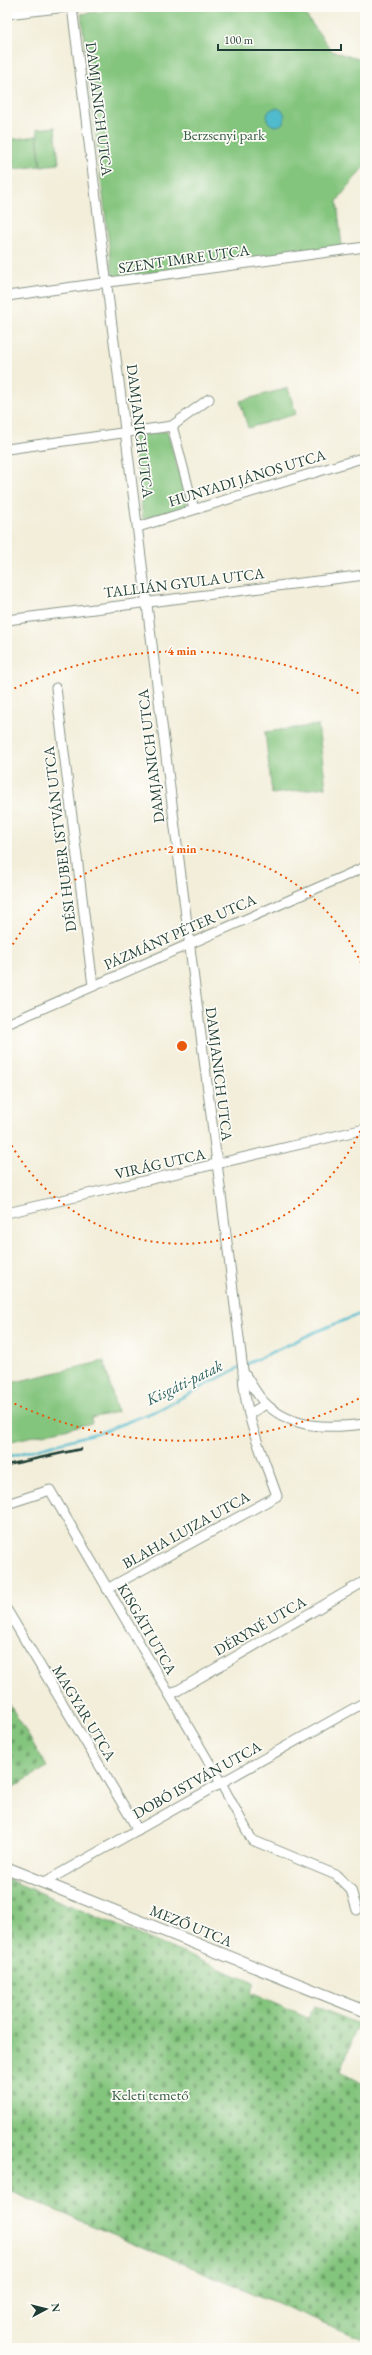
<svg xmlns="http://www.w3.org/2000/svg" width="372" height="2355" font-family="'EB Garamond',serif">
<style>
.cemetery{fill:url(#cemetery-stones);stroke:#528159}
.park{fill:#84c57e;stroke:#528159}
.water{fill:#51bbce;stroke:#387c81}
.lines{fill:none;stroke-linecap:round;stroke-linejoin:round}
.stream{stroke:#51bbce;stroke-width:2.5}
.minor-casing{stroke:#899687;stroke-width:11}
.tertiary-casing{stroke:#899687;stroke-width:13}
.minor{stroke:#fff;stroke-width:9}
.tertiary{stroke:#fff;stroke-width:11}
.rail{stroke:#1f3d34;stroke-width:2.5}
.ring{fill:none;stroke:#e8590c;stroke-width:2;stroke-dasharray:2 4}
.labels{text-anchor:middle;stroke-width:3.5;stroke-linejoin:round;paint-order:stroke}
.street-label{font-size:15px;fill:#1f3d34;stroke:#fdfcf7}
.park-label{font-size:15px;fill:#385f46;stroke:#fdfcf7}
.water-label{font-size:16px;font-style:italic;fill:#2e6362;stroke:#fdfcf7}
.centre{fill:#e8590c;stroke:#fdfcf7;stroke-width:2}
.ring-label{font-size:12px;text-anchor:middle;font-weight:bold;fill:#e8590c;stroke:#fdfcf7;stroke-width:3.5;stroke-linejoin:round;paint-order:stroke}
</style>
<defs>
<pattern id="cemetery-stones" width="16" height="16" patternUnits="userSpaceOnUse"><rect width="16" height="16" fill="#84c57e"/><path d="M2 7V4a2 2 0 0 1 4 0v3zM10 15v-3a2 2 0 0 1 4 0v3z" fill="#6ba168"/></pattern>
</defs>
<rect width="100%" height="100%" fill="#fdfcf7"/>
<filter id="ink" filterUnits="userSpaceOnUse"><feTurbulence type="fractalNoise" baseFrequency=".025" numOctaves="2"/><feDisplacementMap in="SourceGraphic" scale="8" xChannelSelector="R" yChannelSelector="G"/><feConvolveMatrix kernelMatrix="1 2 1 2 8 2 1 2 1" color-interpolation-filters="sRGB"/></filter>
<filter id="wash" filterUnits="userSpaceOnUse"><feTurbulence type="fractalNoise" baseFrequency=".012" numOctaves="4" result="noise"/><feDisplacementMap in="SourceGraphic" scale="16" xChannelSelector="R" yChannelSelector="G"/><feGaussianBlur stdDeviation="0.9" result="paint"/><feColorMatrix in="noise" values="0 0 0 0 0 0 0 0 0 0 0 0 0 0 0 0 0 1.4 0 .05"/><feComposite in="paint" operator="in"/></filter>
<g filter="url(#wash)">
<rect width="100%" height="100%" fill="#f3eeda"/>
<!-- cemetery -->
<g class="cemetery">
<path d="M7,1700L47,1767L7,1791Z"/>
<path d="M7,1879L254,1983L250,1993L308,2018L314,2006L358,2024L341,2071L365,2085V2340L7,2190Z"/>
</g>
<!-- park -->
<g class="park">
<path d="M132,7H303L305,14L332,51L365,61V165L337,201L342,247L113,278L81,14Z"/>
<path d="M55,127L59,164L41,166L37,129Z"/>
<path d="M37,136L40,166L7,170V140Z"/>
<path d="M288,388L296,414L248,428L240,401Z"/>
<path d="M167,431L188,506L143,519L133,437Z"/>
<path d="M318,725L326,787L272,794L265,732Z"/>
<path d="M104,1361L117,1412L91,1418L92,1423L7,1442V1384Z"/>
</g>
<!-- water -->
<circle class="water" cx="276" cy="117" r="9"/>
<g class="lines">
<!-- stream -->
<g class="stream">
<path d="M245,1365L315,1332L365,1312"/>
<path d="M7,1457L104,1431L158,1410L240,1367"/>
</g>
</g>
</g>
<g filter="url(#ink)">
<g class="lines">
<!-- minor casing -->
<g class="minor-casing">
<g id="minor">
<path d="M72,7L243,1370C243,1414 263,1455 277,1496L107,1589"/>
<path d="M7,14L67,7"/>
<path d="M7,296L365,247"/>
<path d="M172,426L194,509"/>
<path d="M7,449L172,426L209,399"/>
<path d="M138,527L365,457"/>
<path d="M7,620L365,575"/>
<path d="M56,688L93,986"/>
<path d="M7,1024L365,867"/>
<path d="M7,1213L365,1129"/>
<path d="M243,1372C251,1382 256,1395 266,1404C294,1430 330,1428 365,1424"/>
<path d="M249,1414L266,1404"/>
<path d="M7,1504L50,1490L221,1783L252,1840L336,1875L351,1890L357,1910"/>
<path d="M7,1610L138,1830"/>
<path d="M170,1695L365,1581"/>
<path d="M43,1883L365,1702"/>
</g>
</g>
<!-- tertiary casing -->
<g class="tertiary-casing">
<path id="tertiary" d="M7,1868L365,2011"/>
</g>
<!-- minor -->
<use href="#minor" class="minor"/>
<!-- tertiary -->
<use href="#tertiary" class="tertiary"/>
<!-- rail -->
<path class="rail" d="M7,1465L81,1449"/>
</g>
</g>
<!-- distance rings -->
<g class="ring">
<path d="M365 1120A197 197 0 0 1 7 1137M7 955A197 197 0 0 1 365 972"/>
<path d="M364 1396A395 395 0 0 1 9 1401M9 691A395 395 0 0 1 364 696"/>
</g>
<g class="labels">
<!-- street labels -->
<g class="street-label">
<text transform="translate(99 109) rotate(83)" y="5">DAMJANICH UTCA</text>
<text transform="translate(184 259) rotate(-8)" y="5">SZENT IMRE UTCA</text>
<text transform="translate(140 431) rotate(83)" y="5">DAMJANICH UTCA</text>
<text transform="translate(247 478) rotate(-17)" y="5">HUNYADI JÁNOS UTCA</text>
<text transform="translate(184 583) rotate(-7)" y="5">TALLIÁN GYULA UTCA</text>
<text transform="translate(151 756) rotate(-97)" y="5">DAMJANICH UTCA</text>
<text transform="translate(60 839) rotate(-97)" y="5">DÉSI HUBER ISTVÁN UTCA</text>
<text transform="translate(180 932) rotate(-24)" y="5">PÁZMÁNY PÉTER UTCA</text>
<text transform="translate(219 1074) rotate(83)" y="5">DAMJANICH UTCA</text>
<text transform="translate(160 1164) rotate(-13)" y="5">VIRÁG UTCA</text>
<text transform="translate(186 1530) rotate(-29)" y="5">BLAHA LUJZA UTCA</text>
<text transform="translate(260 1626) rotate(-30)" y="5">DÉRYNÉ UTCA</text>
<text transform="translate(147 1629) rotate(60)" y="5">KISGÁTI UTCA</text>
<text transform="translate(84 1713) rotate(59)" y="5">MAGYAR UTCA</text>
<text transform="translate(197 1780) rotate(-29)" y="5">DOBÓ ISTVÁN UTCA</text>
<text transform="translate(191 1926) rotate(22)" y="5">MEZŐ UTCA</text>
</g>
<!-- park labels -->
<g class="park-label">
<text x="224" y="140">Berzsenyi park</text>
<text x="150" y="2100">Keleti temető</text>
</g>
<!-- water labels -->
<g class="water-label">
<text transform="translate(184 1382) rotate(-26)" y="6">Kisgáti-patak</text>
</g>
</g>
<circle cx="182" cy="1046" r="6" class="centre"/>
<g class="ring-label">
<text x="182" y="655">4 min</text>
<text x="182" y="853">2 min</text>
</g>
<!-- margin -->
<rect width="372" height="2355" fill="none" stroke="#fdfcf7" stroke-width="24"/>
<!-- north arrow -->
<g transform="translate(46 2309) rotate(83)" stroke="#fdfcf7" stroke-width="3" paint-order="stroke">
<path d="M0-3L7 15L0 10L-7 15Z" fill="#1f3d34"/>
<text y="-6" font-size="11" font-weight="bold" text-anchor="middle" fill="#1f3d34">N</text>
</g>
<!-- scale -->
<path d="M218 44v6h123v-6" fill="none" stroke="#1f3d34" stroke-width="2"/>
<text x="224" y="44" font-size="12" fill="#1f3d34" stroke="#fdfcf7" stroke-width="3" paint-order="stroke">100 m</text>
</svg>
